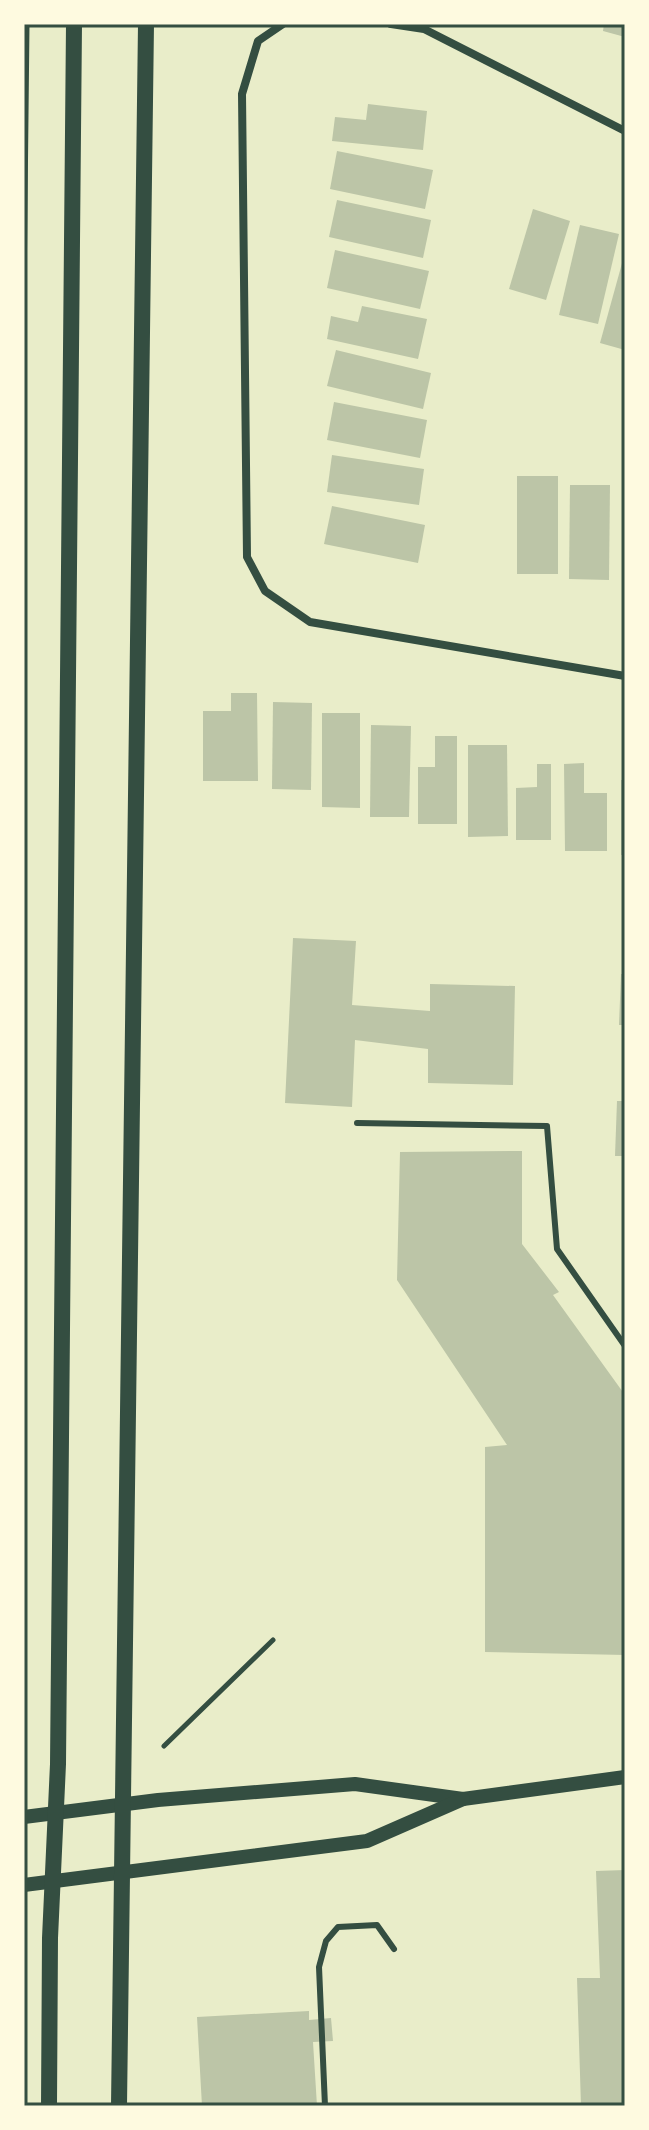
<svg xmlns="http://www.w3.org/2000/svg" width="649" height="2130" font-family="Quicksand,sans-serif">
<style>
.building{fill:#bcc5a7}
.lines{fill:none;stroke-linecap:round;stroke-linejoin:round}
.path{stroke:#344e41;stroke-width:5}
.service{stroke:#344e41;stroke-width:6}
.minor{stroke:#344e41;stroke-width:8}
.tertiary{stroke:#344e41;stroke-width:14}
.secondary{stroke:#344e41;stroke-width:16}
.neatline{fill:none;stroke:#344e41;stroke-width:3}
</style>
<rect width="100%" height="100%" fill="#e9edc9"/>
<!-- building -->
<g class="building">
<path d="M604,24H625V37L603,31Z"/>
<path d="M368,104L427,111L423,150L332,141L335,117L366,120Z"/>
<path d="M337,151L433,170L425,209L330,189Z"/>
<path d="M337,200L431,220L423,258L329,237Z"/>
<path d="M533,209L570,221L546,300L509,289Z"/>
<path d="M580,225L619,234L598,324L559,315Z"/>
<path d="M335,250L429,271L420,309L327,288Z"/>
<path d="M624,256H625V350L600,343Z"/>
<path d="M362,306L427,319L418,359L327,339L331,316L358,322Z"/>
<path d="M336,350L431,373L423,409L327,386Z"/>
<path d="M334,402L427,420L420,458L327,440Z"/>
<path d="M332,455L424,469L419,505L327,492Z"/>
<rect x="517" y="476" width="41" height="98"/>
<path d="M570,485H610L609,580L569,579Z"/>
<path d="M332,506L425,525L418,563L324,544Z"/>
<path d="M231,693H257L258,781H203V711H231Z"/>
<path d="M273,702L312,703L311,790L272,789Z"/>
<path d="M322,713H360V808L322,807Z"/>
<path d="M371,725L411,726L409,817H370Z"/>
<path d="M435,736H457V824H418V767H435Z"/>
<path d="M468,745H507L508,836L468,837Z"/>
<path d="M584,763V793H607V851H565L564,764Z"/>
<path d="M537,764H551V840H516V788L537,787Z"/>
<rect x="621" y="780" width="4" height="75"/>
<path d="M293,938L356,941L352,1005L430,1011V984L515,986L513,1085L428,1083V1049L355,1040L352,1107L285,1103Z"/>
<path d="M621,974H625V1025H619Z"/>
<path d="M617,1101H625V1156H615Z"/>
<path d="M522,1151V1244L559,1292L553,1295L625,1395V1655L485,1652V1447L507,1445L397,1280L400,1152Z"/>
<path d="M625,1870V2106H581L577,1978H600L596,1871Z"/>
<path d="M309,2011V2020L331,2018L333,2041L313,2042L317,2106H202L197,2017Z"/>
</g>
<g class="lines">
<!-- path -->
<g class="path">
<path d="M24,296L27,24"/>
<path d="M164,1746L273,1640"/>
</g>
<!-- service -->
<g class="service">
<path d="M357,1123L547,1126L557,1249L625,1346"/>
<path d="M325,2106L319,1967L326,1941L338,1927L377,1925L394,1949"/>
</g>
<!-- minor -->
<g class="minor">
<path d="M283,24L258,41L242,94L247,557L265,591L310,622L625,676"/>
<path d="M391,24L424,29L625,131"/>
</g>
<!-- tertiary -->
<g class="tertiary">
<path d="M24,1817L158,1800L355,1784L463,1799L625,1777"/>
<path d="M24,1885L367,1841L463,1799"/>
</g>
<!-- secondary -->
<g class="secondary">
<path d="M49,2106L50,1938L58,1764L74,24"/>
<path d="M119,2106L146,24"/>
</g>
</g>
<!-- border -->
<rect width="649" height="2130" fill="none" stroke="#fefae0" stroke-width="52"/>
<rect x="26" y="26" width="597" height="2078" class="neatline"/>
</svg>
